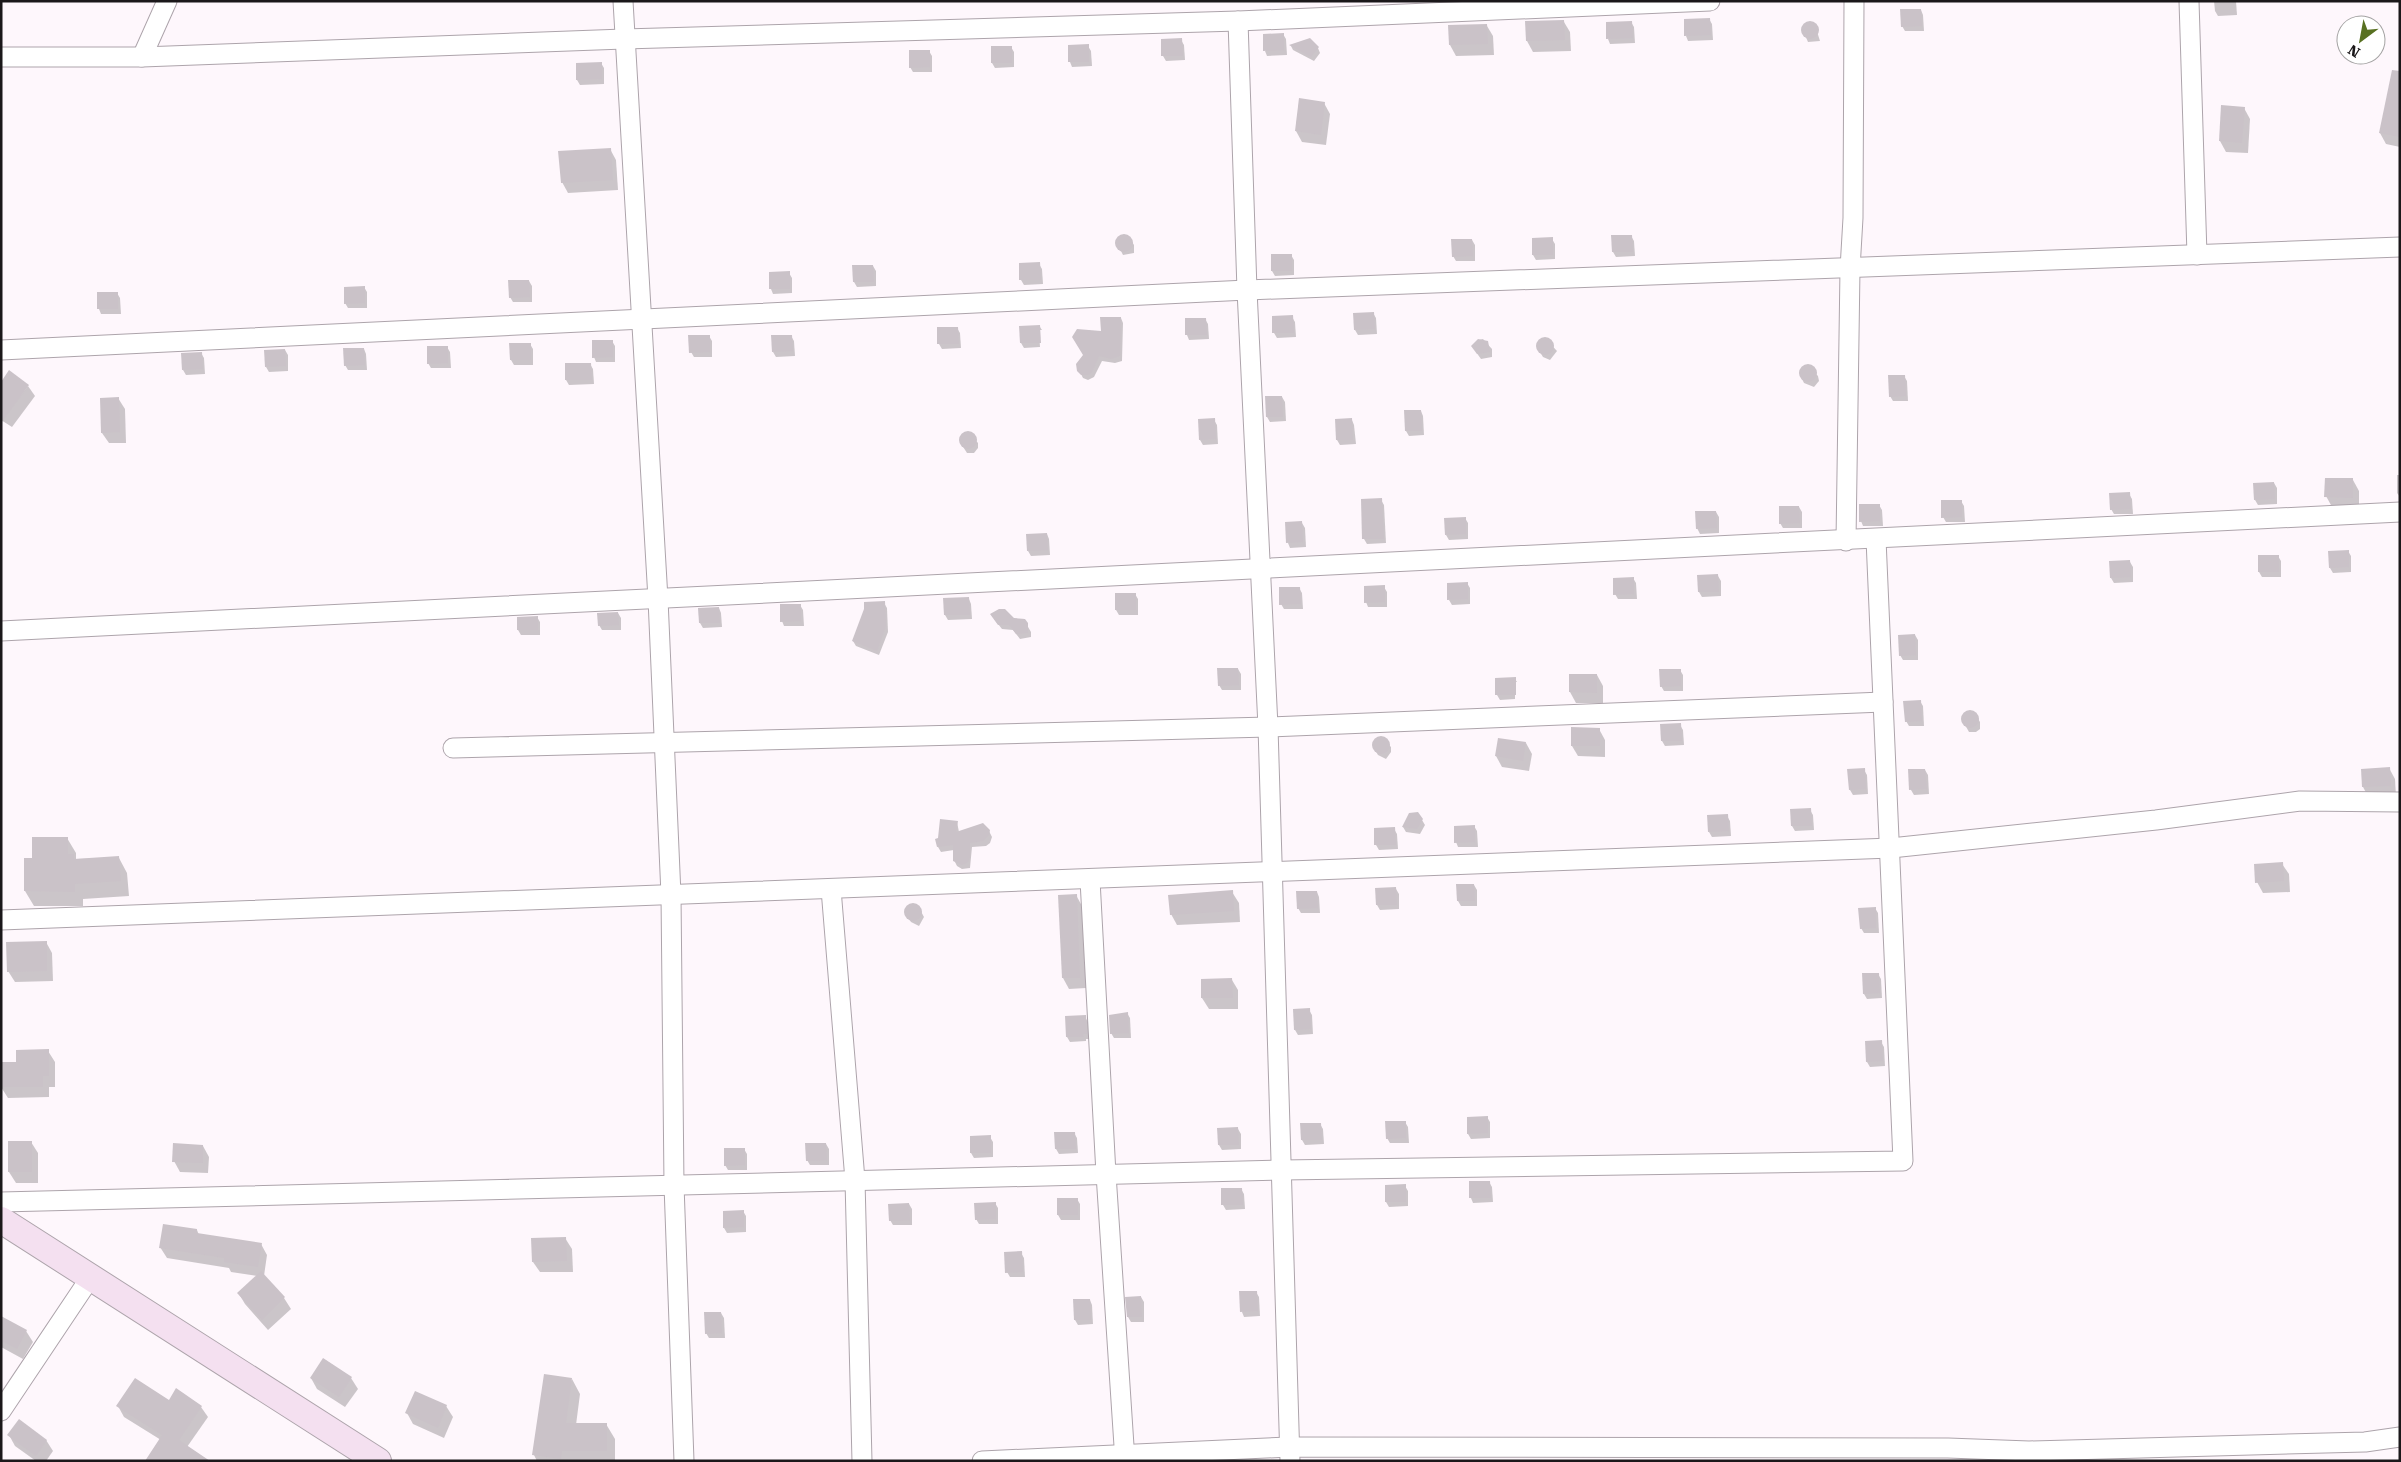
<svg xmlns="http://www.w3.org/2000/svg" width="2401" height="1462" font-family="'Roboto Serif',serif">
<style>
.shadow{fill:#0003}
.building{fill:#cac2c8}
.lines{fill:none;stroke-linecap:round;stroke-linejoin:round}
.street-casing{stroke:#ada4ab;stroke-width:21}
.secondary-casing{stroke:#ada4ab;stroke-width:28}
.street{stroke:#fff;stroke-width:19}
.secondary{stroke:#f4e0f0;stroke-width:26}
</style>
<rect width="100%" height="100%" fill="#fef7fc"/>
<!-- shadow -->
<g class="shadow">
<path d="M2214,1H2236L2237,15L2218,16L2215,11Z"/>
<path d="M1921,10L1923,15L1924,31H1905L1902,26Z"/>
<path d="M1709,19L1712,24L1713,40L1688,41L1686,36Z"/>
<path d="M1564,22L1570,32L1571,51L1533,52L1527,41Z"/>
<path d="M1631,22L1634,27L1635,43L1610,44L1608,39Z"/>
<path d="M1806,23L1815,25L1820,41L1808,42L1802,28Z"/>
<path d="M1487,26L1493,36L1494,55L1456,56L1450,45Z"/>
<path d="M1283,34L1286,39L1287,55L1267,56L1265,51Z"/>
<path d="M1181,40L1184,45L1185,60L1166,61L1163,56Z"/>
<path d="M1088,46L1091,51L1092,66L1072,67L1070,62Z"/>
<path d="M1291,46L1318,48L1320,53L1314,61L1293,50Z"/>
<path d="M1011,47L1014,52V67L995,68L992,63Z"/>
<path d="M929,51L932,56V72H913L910,67Z"/>
<path d="M601,63L604,68V84L580,85L577,80V64Z"/>
<path d="M2400,102V147L2386,144L2380,133Z"/>
<path d="M1324,103L1330,114L1326,145L1302,142L1296,131Z"/>
<path d="M2244,108L2250,119L2248,153L2226,152L2220,141Z"/>
<path d="M610,149L616,160L618,190L568,193L562,182Z"/>
<path d="M1122,235L1128,236L1131,240L1134,245V253L1123,255L1116,241Z"/>
<path d="M1631,236L1634,241L1635,256L1616,257L1613,252Z"/>
<path d="M1552,239L1555,244V259L1536,260L1533,255Z"/>
<path d="M1472,240L1475,245V261H1456L1453,256Z"/>
<path d="M1291,255L1294,260V275L1275,276L1272,271Z"/>
<path d="M1039,264L1042,269L1043,284L1024,285L1021,280Z"/>
<path d="M853,266H873L876,271V286L857,287L854,282Z"/>
<path d="M789,273L792,278V293L773,294L771,289Z"/>
<path d="M529,281L532,286V302H513L510,297Z"/>
<path d="M364,287L367,292V308H348L345,303Z"/>
<path d="M117,293L120,298L121,314H101L99,309Z"/>
<path d="M1373,313L1376,318L1377,334L1358,335L1355,330Z"/>
<path d="M1292,317L1295,322L1296,337L1277,338L1274,333Z"/>
<path d="M1121,318L1123,323L1122,361L1115,363L1102,361L1094,377L1088,380L1083,378L1078,368L1102,332Z"/>
<path d="M1186,319H1205L1208,324L1209,339L1189,340L1187,335Z"/>
<path d="M1040,327L1042,330H1039L1040,347L1024,348L1021,343Z"/>
<path d="M957,328L960,333L961,348L942,349L939,344Z"/>
<path d="M709,336L712,341V357H694L691,352Z"/>
<path d="M791,336L794,341L795,356L776,357L773,352Z"/>
<path d="M1545,338L1557,351L1550,360L1543,357L1537,347L1540,340Z"/>
<path d="M1483,339L1492,349V357L1481,359L1476,352L1479,340Z"/>
<path d="M612,341L615,346V362H596L594,357Z"/>
<path d="M511,344H530L533,349V365H514L511,360Z"/>
<path d="M447,347L450,352L451,368H431L428,363Z"/>
<path d="M364,349L366,354L367,370H348L345,365Z"/>
<path d="M285,350L288,355V371L269,372L266,367Z"/>
<path d="M201,353L204,358L205,374L186,375L183,370Z"/>
<path d="M566,364H590L593,369L594,384L569,385L566,380Z"/>
<path d="M1808,366L1818,376L1819,381L1814,387L1804,383L1801,377L1802,369Z"/>
<path d="M1904,376L1907,381L1908,401H1893L1890,396Z"/>
<path d="M28,386L35,396L12,427L1,420Z"/>
<path d="M1282,397L1285,402L1286,421L1270,422L1267,417Z"/>
<path d="M118,398L125,409L126,443H109L102,433Z"/>
<path d="M1421,411L1423,416L1424,435L1409,436L1406,431Z"/>
<path d="M1214,420L1217,425L1218,444L1203,445L1200,440Z"/>
<path d="M1352,420L1354,425L1356,444L1340,445L1337,440Z"/>
<path d="M969,433L978,443V448L974,453H967L960,442V437Z"/>
<path d="M2397,475H2400V497L2397,493Z"/>
<path d="M2353,480L2359,491V508L2332,507L2326,496Z"/>
<path d="M2274,483L2277,488V504L2258,505L2255,500Z"/>
<path d="M2129,494L2132,499L2133,514H2114L2111,509Z"/>
<path d="M1381,500L1384,505L1386,543L1367,544L1364,539Z"/>
<path d="M1961,501L1964,506L1965,522H1946L1943,517Z"/>
<path d="M1879,505L1882,510L1883,526H1863L1861,521Z"/>
<path d="M1799,507L1802,512V528H1783L1780,523Z"/>
<path d="M1716,512L1719,517V533L1700,534L1697,528Z"/>
<path d="M1465,518L1468,523V539L1449,540L1446,535Z"/>
<path d="M1302,523L1305,528L1306,547L1290,548L1288,543Z"/>
<path d="M1047,534L1049,539L1050,555L1031,556L1028,551Z"/>
<path d="M2348,551L2351,556V572L2333,573L2330,568Z"/>
<path d="M2259,556H2278L2281,561V577H2262L2259,572Z"/>
<path d="M2130,562L2133,567V582L2114,583L2111,578Z"/>
<path d="M1718,576L1721,581V596L1702,597L1699,592Z"/>
<path d="M1633,578L1636,583L1637,599H1618L1615,594Z"/>
<path d="M1467,583L1470,588V604L1452,605L1449,600Z"/>
<path d="M1384,587L1387,592V607H1368L1366,602Z"/>
<path d="M1299,588L1302,593L1303,609H1284L1281,604Z"/>
<path d="M1135,594L1138,599V615H1119L1116,610Z"/>
<path d="M969,599L971,604L972,619L948,620L945,615Z"/>
<path d="M884,603L887,608L888,632L879,655L856,646L853,641L865,610Z"/>
<path d="M800,605L803,610L804,626H784L782,621Z"/>
<path d="M719,608L721,613L722,627L703,628L700,623L699,609Z"/>
<path d="M618,613L621,618V630H602L599,625Z"/>
<path d="M537,617L540,622V635H521L518,630Z"/>
<path d="M994,619L1024,620L1031,632V637L1020,639L1013,630L1002,629Z"/>
<path d="M1915,635L1918,640V660H1903L1900,655Z"/>
<path d="M1238,669L1241,674V690H1222L1219,685Z"/>
<path d="M1680,670L1683,675V691H1664L1661,686Z"/>
<path d="M1597,675L1603,686V703H1576L1570,692Z"/>
<path d="M1515,679L1517,682H1515V699L1500,700L1497,695Z"/>
<path d="M1920,701L1923,706L1924,726H1909L1906,721Z"/>
<path d="M1974,712L1980,722V729L1976,732H1969L1964,723V713Z"/>
<path d="M1680,725L1683,730L1684,745L1665,746L1662,741Z"/>
<path d="M1599,729L1605,740V757L1578,756L1572,746Z"/>
<path d="M1381,737L1391,747V752L1386,759L1378,755L1375,750L1374,743Z"/>
<path d="M1526,743L1532,754L1529,771L1502,767L1496,756Z"/>
<path d="M2389,768L2395,779L2396,797L2369,798L2363,787L2362,770Z"/>
<path d="M1864,770L1867,775L1868,794L1853,795L1850,790Z"/>
<path d="M1925,770L1928,775L1929,794L1914,795L1911,790L1910,771Z"/>
<path d="M1810,810L1813,815L1814,830L1795,831L1792,826Z"/>
<path d="M1727,816L1730,821L1731,836L1712,837L1709,832Z"/>
<path d="M1422,820L1425,825L1420,834L1406,832L1403,827Z"/>
<path d="M957,822L959,832L989,831L992,837L990,843L986,846L972,847L970,868L962,869L957,866L954,860V850L941,852L938,847L939,838Z"/>
<path d="M1474,826L1477,831L1478,847H1458L1456,842Z"/>
<path d="M1394,829L1397,834L1398,849L1379,850L1376,845Z"/>
<path d="M67,838L76,853V859L119,858L127,873L129,896L83,899V906H34L25,891V859H33Z"/>
<path d="M2282,864L2289,874L2290,892L2263,893L2257,882Z"/>
<path d="M1474,885L1477,890V906H1461L1458,901Z"/>
<path d="M1396,889L1399,894V909L1380,910L1377,905Z"/>
<path d="M1232,892L1239,903L1240,922L1177,925L1171,914Z"/>
<path d="M1317,892L1319,897L1320,913H1301L1298,908Z"/>
<path d="M1076,895L1082,906L1086,988L1069,989L1063,978L1059,896Z"/>
<path d="M913,904L918,906L924,917L919,926L911,922L907,916L906,909Z"/>
<path d="M1875,908L1878,913L1879,933H1864L1861,928Z"/>
<path d="M46,942L52,953L53,981L15,982L8,971Z"/>
<path d="M1878,974L1881,979L1882,998L1867,999L1864,994Z"/>
<path d="M1232,980L1238,990V1009H1209L1202,998Z"/>
<path d="M1309,1010L1312,1015L1313,1034L1298,1035L1295,1030Z"/>
<path d="M1127,1013L1130,1018L1131,1038H1114L1111,1033Z"/>
<path d="M1066,1017H1085L1088,1022L1089,1039H1086V1041L1070,1042L1067,1037Z"/>
<path d="M1881,1042L1884,1047L1885,1066L1870,1067L1867,1062Z"/>
<path d="M48,1051L55,1062V1087H49V1097L8,1098L1,1087L17,1063Z"/>
<path d="M1487,1117L1490,1122V1138L1471,1139L1468,1134Z"/>
<path d="M1405,1122L1408,1127L1409,1143H1390L1387,1138Z"/>
<path d="M1320,1124L1323,1129L1324,1144L1305,1145L1302,1140Z"/>
<path d="M1238,1129L1241,1134V1149L1222,1150L1219,1145Z"/>
<path d="M1074,1133L1077,1138L1078,1153L1059,1154L1056,1149Z"/>
<path d="M990,1137L993,1142V1157L974,1158L971,1153Z"/>
<path d="M31,1142L38,1153V1183H16L9,1172Z"/>
<path d="M826,1144L829,1149V1165H810L807,1160Z"/>
<path d="M203,1146L209,1157L208,1173L180,1172L174,1161Z"/>
<path d="M744,1149L747,1154V1170H728L725,1165Z"/>
<path d="M1470,1182H1489L1492,1187L1493,1202L1473,1203L1471,1198Z"/>
<path d="M1405,1186L1408,1191V1206L1389,1207L1386,1202Z"/>
<path d="M1241,1189L1244,1194L1245,1209L1226,1210L1223,1205Z"/>
<path d="M1058,1199H1077L1080,1204V1220H1061L1058,1215Z"/>
<path d="M995,1203L998,1208V1224H979L976,1219Z"/>
<path d="M909,1204L912,1209V1225H893L890,1220Z"/>
<path d="M743,1211L746,1216V1232L727,1233L724,1228Z"/>
<path d="M197,1230L199,1235L261,1244L267,1255L264,1276L284,1298L291,1309L268,1330L245,1304L239,1294L257,1276L231,1272L229,1268L167,1258L160,1247Z"/>
<path d="M565,1238L572,1249L573,1272H540L533,1262Z"/>
<path d="M1021,1253L1024,1258L1025,1277H1010L1007,1272Z"/>
<path d="M1256,1292L1259,1297L1260,1316L1244,1317L1242,1312Z"/>
<path d="M1141,1297L1144,1302V1322H1131L1128,1317L1127,1298Z"/>
<path d="M1090,1300L1092,1305L1093,1324L1078,1325L1075,1320Z"/>
<path d="M721,1313L724,1318L725,1338H709L706,1333Z"/>
<path d="M1,1317L26,1331L33,1342L23,1359L1,1347Z"/>
<path d="M324,1359L351,1378L358,1389L345,1407L317,1389L311,1378Z"/>
<path d="M572,1379L580,1394L576,1425L606,1424L615,1439V1461H537L534,1455Z"/>
<path d="M118,1406L201,1407L208,1417L187,1447L161,1440L124,1417Z"/>
<path d="M446,1406L453,1417L444,1438L413,1424L407,1413Z"/>
<path d="M9,1435L46,1440L53,1451L46,1461H36L15,1446Z"/>
</g>
<!-- building -->
<g class="building">
<path d="M1900,9H1921L1922,26L1901,27Z"/>
<path d="M1710,18L1711,35L1684,36V19Z"/>
<path d="M1564,20L1565,40L1526,41L1525,21Z"/>
<path d="M1632,21L1633,38L1606,39V22Z"/>
<circle cx="1810" cy="30" r="9"/>
<path d="M1487,24L1488,44L1449,45L1448,25Z"/>
<path d="M1284,33V50L1263,51V34Z"/>
<path d="M1182,38L1183,56H1161V39Z"/>
<path d="M1310,38L1319,47L1311,57L1289,45Z"/>
<path d="M1089,44V62H1068V45Z"/>
<rect x="991" y="46" width="21" height="17"/>
<path d="M909,50H930V67L909,68Z"/>
<path d="M602,62V79L576,80V63Z"/>
<path d="M2392,70L2400,71V137L2379,133Z"/>
<path d="M1299,98L1325,102L1321,135L1295,131Z"/>
<path d="M2221,105L2245,107L2242,143L2219,141Z"/>
<path d="M611,148L613,180L561,183L558,151Z"/>
<circle cx="1124" cy="243" r="9"/>
<path d="M1611,235H1632L1633,252H1612Z"/>
<path d="M1553,237V255H1532V238Z"/>
<path d="M1451,239H1472L1473,256L1452,257Z"/>
<rect x="1271" y="254" width="21" height="17"/>
<path d="M1040,262L1041,280H1019V263Z"/>
<path d="M852,265H873L874,282H853Z"/>
<path d="M790,271V289H769V272Z"/>
<path d="M508,280H529L530,297L509,298Z"/>
<path d="M365,286V303L344,304V287Z"/>
<rect x="97" y="292" width="21" height="17"/>
<path d="M1374,312L1375,329L1354,330L1353,313Z"/>
<path d="M1293,315L1294,333H1272V316Z"/>
<path d="M1100,317H1121L1120,356L1111,359L1099,356L1092,372L1088,375H1081L1077,371L1076,364L1083,355L1072,337L1077,329L1101,331Z"/>
<path d="M1185,318H1206L1207,335H1185Z"/>
<path d="M1040,325L1041,343H1020L1019,326Z"/>
<path d="M937,327H958L959,344H937Z"/>
<path d="M688,335H710V352L689,353Z"/>
<path d="M771,335H792L793,351L772,352Z"/>
<circle cx="1545" cy="346" r="9"/>
<path d="M1478,339L1488,341L1490,352L1477,354L1471,346Z"/>
<path d="M592,340H613V357L592,358Z"/>
<path d="M509,343H531V360H510Z"/>
<path d="M427,346H448V363L427,364Z"/>
<path d="M343,348H364L365,365L344,366Z"/>
<path d="M285,349L286,366L265,367L264,350Z"/>
<path d="M202,352L203,369L182,370L181,353Z"/>
<path d="M565,363H591L592,380H565Z"/>
<circle cx="1808" cy="373" r="9"/>
<path d="M9,370L29,385L1,423V382Z"/>
<path d="M1888,375H1905L1906,396L1889,397Z"/>
<path d="M1265,396H1282L1283,417H1266Z"/>
<path d="M119,397L120,432L101,433L100,398Z"/>
<path d="M1404,410H1421L1422,431H1405Z"/>
<path d="M1215,418L1216,439L1199,440L1198,419Z"/>
<path d="M1352,418L1353,440H1336L1335,419Z"/>
<circle cx="968" cy="440" r="9"/>
<path d="M2325,478H2353V498L2324,497Z"/>
<path d="M2274,482L2275,499L2254,500L2253,483Z"/>
<path d="M2130,492L2131,509L2110,510L2109,493Z"/>
<path d="M1382,498L1384,539H1362L1361,499Z"/>
<path d="M1941,500H1962V517L1941,518Z"/>
<path d="M1859,504H1880V521L1859,522Z"/>
<path d="M1779,506H1799L1800,523L1779,524Z"/>
<path d="M1695,511H1716L1717,528L1696,529Z"/>
<path d="M1466,517V534L1445,535L1444,518Z"/>
<path d="M1302,521L1303,542L1286,543L1285,522Z"/>
<path d="M1047,533L1048,550L1027,551L1026,534Z"/>
<path d="M2349,550V567L2329,568L2328,551Z"/>
<rect x="2258" y="555" width="21" height="17"/>
<path d="M2130,560L2131,577L2110,578L2109,561Z"/>
<path d="M1718,574L1719,592H1698L1697,575Z"/>
<path d="M1634,577V594L1613,595V578Z"/>
<path d="M1468,582V599L1447,600V583Z"/>
<path d="M1385,585V602L1364,603V586Z"/>
<path d="M1279,587H1300L1301,604L1279,605Z"/>
<rect x="1115" y="593" width="21" height="17"/>
<path d="M969,597L970,615H944L943,598Z"/>
<path d="M885,601L886,626L877,651L852,641L864,609V602Z"/>
<path d="M780,604H801V621L780,622Z"/>
<path d="M719,607L720,623H699L698,608Z"/>
<path d="M999,609H1005L1014,618L1025,619L1028,623V633L1016,634L1009,625H998L990,614Z"/>
<path d="M618,612L619,625L598,626L597,613Z"/>
<path d="M538,616V630H517V617Z"/>
<path d="M1915,634L1916,655L1899,656L1898,635Z"/>
<path d="M1217,668H1238L1239,685L1218,686Z"/>
<path d="M1659,669H1681V686L1660,687Z"/>
<path d="M1569,674H1597V693L1569,692Z"/>
<path d="M1516,677V695H1495V678Z"/>
<path d="M1921,700L1922,721L1905,722L1903,701Z"/>
<circle cx="1970" cy="719" r="9"/>
<path d="M1681,723L1682,741H1661L1660,724Z"/>
<path d="M1571,727L1600,728V746H1571Z"/>
<circle cx="1381" cy="745" r="9"/>
<path d="M1498,738L1526,742L1523,761L1495,756Z"/>
<path d="M2390,767L2391,786L2362,787L2361,769Z"/>
<path d="M1865,768L1866,789L1849,790L1847,769Z"/>
<path d="M1908,769H1925L1927,789L1909,790Z"/>
<path d="M1811,808L1812,826H1791L1790,809Z"/>
<path d="M1418,812L1423,819L1417,829L1402,827L1409,813Z"/>
<path d="M1728,814L1729,831L1708,832L1707,815Z"/>
<path d="M940,819L958,821L956,832L983,823L990,830L989,835L983,841L970,843V858L967,863L962,865L953,861V845L937,847L935,839L938,838Z"/>
<path d="M1475,825V842L1454,843V826Z"/>
<path d="M1395,827L1396,845H1374V828Z"/>
<path d="M32,837H68V854H74V859L119,856L121,881L75,884V892L24,891V858H32Z"/>
<path d="M2283,862L2284,881L2255,883L2254,864Z"/>
<path d="M1456,884H1474L1475,901H1457Z"/>
<path d="M1396,887L1397,905H1376L1375,888Z"/>
<path d="M1233,890L1234,911L1170,915L1168,895Z"/>
<path d="M1296,891H1317L1318,908L1297,909Z"/>
<path d="M1077,894L1080,978H1062L1058,895Z"/>
<circle cx="913" cy="912" r="9"/>
<path d="M1876,907V928L1860,929L1858,908Z"/>
<path d="M47,941V971L7,972L6,942Z"/>
<path d="M1862,973H1879L1880,993L1863,994Z"/>
<path d="M1232,978L1233,998H1201V979Z"/>
<path d="M1310,1008L1311,1029L1294,1030L1293,1009Z"/>
<path d="M1128,1012L1129,1033L1110,1034L1109,1015Z"/>
<path d="M1086,1015L1087,1034H1083L1084,1037H1066L1065,1016Z"/>
<path d="M1882,1040L1883,1061L1866,1062L1865,1041Z"/>
<path d="M49,1049V1076H43V1087H1V1062H16V1050Z"/>
<path d="M1488,1116V1133L1467,1134V1117Z"/>
<path d="M1385,1121H1406V1138L1386,1139Z"/>
<path d="M1300,1123H1321L1322,1140H1301Z"/>
<path d="M1238,1127L1239,1145H1218L1217,1128Z"/>
<path d="M1054,1132H1075L1076,1149H1055Z"/>
<path d="M991,1135V1153H970V1136Z"/>
<rect x="8" y="1141" width="24" height="31"/>
<path d="M173,1143L203,1145V1163L172,1162Z"/>
<path d="M805,1143H826L827,1160L806,1161Z"/>
<path d="M724,1148H745V1165L724,1166Z"/>
<path d="M1469,1181H1490L1491,1198H1469Z"/>
<path d="M1406,1184V1202H1385V1185Z"/>
<path d="M1221,1188H1242L1243,1205H1221Z"/>
<rect x="1057" y="1198" width="21" height="17"/>
<path d="M996,1202V1219L975,1220L974,1203Z"/>
<path d="M909,1203L910,1220L889,1221L888,1204Z"/>
<path d="M744,1210V1227L723,1228V1211Z"/>
<path d="M163,1224L197,1229V1233L262,1243L258,1267L224,1262V1258L159,1248Z"/>
<path d="M566,1237L567,1261L532,1262L531,1238Z"/>
<path d="M1022,1251L1023,1272L1005,1273L1004,1252Z"/>
<path d="M261,1271L285,1297L262,1320L237,1293Z"/>
<path d="M1239,1291H1257L1258,1311L1240,1312Z"/>
<path d="M1141,1296L1142,1317H1127L1125,1297Z"/>
<path d="M1073,1299H1090L1091,1320H1074Z"/>
<path d="M704,1312H721L722,1333L705,1334Z"/>
<path d="M1,1316L27,1330L17,1349L1,1341Z"/>
<path d="M323,1358L352,1377L339,1397L310,1378Z"/>
<path d="M544,1374L572,1378L566,1423H607V1451H562L561,1459L532,1455Z"/>
<path d="M135,1378L169,1400L176,1388L202,1406L179,1440L210,1461H145L162,1435L116,1406Z"/>
<path d="M415,1391L447,1405L438,1428L405,1413Z"/>
<path d="M19,1419L47,1440L36,1456L7,1435Z"/>
</g>
<g class="lines">
<!-- street casing -->
<g class="street-casing">
<g id="street">
<path d="M623,1L658,599L671,895L674,1185L684,1461"/>
<path d="M2189,1L2197,255"/>
<path d="M1238,21L1247,290L1268,727L1290,1461"/>
<path d="M1,57H142L624,39L1238,21L1710,1"/>
<path d="M142,57L167,1"/>
<path d="M1,350L1247,290L2400,247"/>
<path d="M1846,541L1850,269L1853,218L1854,1"/>
<path d="M1,631L2400,512"/>
<path d="M453,748L1268,727L1883,702"/>
<path d="M1090,880L1106,1174L1125,1461"/>
<path d="M831,889L855,1180L862,1461"/>
<path d="M1,920L1891,848L2156,820L2300,801L2400,802"/>
<path d="M1,1202L1282,1170L1903,1161L1876,539"/>
<path d="M1,1411L90,1278"/>
<path d="M982,1461L1289,1447L1948,1448L2029,1451L2365,1442L2400,1437"/>
</g>
</g>
<!-- secondary casing -->
<g class="secondary-casing">
<path id="secondary" d="M1,1220L378,1461"/>
</g>
<!-- street -->
<use href="#street" class="street"/>
<!-- secondary -->
<use href="#secondary" class="secondary"/>
</g>
<!-- border -->
<rect width="2401" height="1462" fill="none" stroke="#1b181a" stroke-width="5"/>
<!-- north arrow -->
<g transform="translate(2361 40) rotate(212)"><circle r="24" fill="#ffffff" stroke="#a4a3a3"/>
<path d="M0-4L9 19L0 12L-9 19Z" fill="#587021"/>
<text y="-8" font-size="14" font-weight="bold" text-anchor="middle" fill="#1b181a">N</text>
</g>
</svg>
